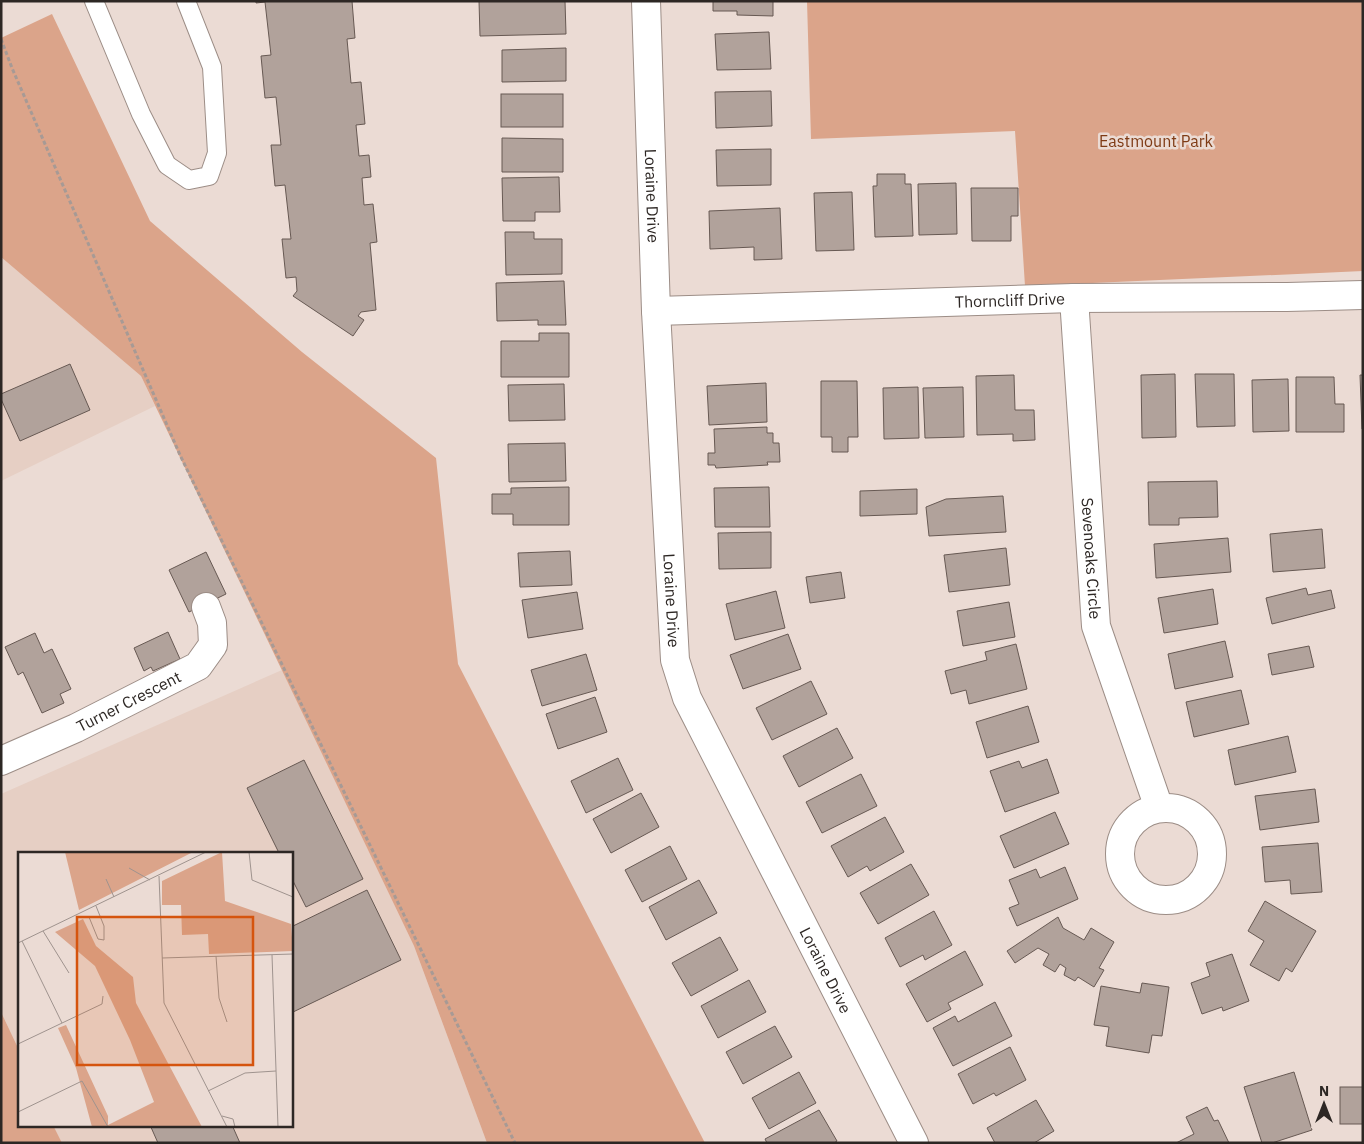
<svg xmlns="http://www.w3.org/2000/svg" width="1364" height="1144" font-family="'IBM Plex Sans',sans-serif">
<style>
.built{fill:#e6cfc4}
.green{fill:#dba48a}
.building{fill:#b1a29b;stroke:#675953}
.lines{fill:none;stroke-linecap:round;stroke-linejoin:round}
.service-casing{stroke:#9c8d86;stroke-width:20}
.minor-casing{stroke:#9c8d86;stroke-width:30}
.path{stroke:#a79a95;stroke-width:3;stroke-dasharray:4 2.5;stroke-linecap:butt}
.service{stroke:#fff;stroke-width:18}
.minor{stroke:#fff;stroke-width:28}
.labels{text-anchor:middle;stroke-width:5;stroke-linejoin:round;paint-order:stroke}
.park-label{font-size:16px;fill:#7f3b15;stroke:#ebdbd4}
.street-label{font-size:16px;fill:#2d2724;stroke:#ebdbd4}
.inset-road{fill:none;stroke:#9f938e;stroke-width:1}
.view{fill:#d5540e;fill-opacity:0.15;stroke:#d5540e;stroke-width:2.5}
.inset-edge{fill:none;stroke:#2d2724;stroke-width:2.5}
</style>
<rect width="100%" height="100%" fill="#ebdbd4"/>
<!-- built -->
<g class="built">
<path d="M1,257L141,376L155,406L1,481Z"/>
<path d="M282,670L414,946L487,1143H62L53,1125H291V853H19V1050L1,1012V794Z"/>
</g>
<!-- green -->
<g class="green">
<path d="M807,1H1363V271L1025,286L1015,131L811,139Z"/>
<path d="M52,14L150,221L302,352L436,458L458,664L705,1143H487L414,946L141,376L1,257V38Z"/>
<path d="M1,1012L19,1050V1125H53L62,1143H1Z"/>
</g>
<!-- building -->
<g class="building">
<path d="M256,1H352L355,38L347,39L351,83L361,82L365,124L356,125L359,156L369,155L371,177L362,178L364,205L373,204L377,242L370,243L376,310L361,312L358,316L364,320L353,336L293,296L297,291L296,277L286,278L282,239H291L285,185L275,186L271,145H281L276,97L265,98L261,56L271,55L265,2L256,3Z"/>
<path d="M479,1H565L566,34L480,36Z"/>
<path d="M713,1H773V16L737,15V11H713Z"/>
<path d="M769,32L771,69L717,70L715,34Z"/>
<path d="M566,48V81L502,82V50Z"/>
<path d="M771,91L772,126L716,128L715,92Z"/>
<rect x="501" y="94" width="62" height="33"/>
<path d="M502,138L563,139V172H502Z"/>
<path d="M771,149V185L717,186L716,150Z"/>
<path d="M877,174H905V184H911L913,236L875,237L873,186H877Z"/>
<path d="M559,177L560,212H535V221H503L502,178Z"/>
<path d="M956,183L957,234L919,235L918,184Z"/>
<path d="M971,188H1018V216H1011V241H972Z"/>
<path d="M852,192L854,250L816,251L814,193Z"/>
<path d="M780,208L782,259L754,260V247L710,249L709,211Z"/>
<path d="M505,232H534V239H562V274L506,275Z"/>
<path d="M564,281L566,325H538V320L497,321L496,283Z"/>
<path d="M539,333H569V377H501V341H539Z"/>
<path d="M70,364L90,410L20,441L1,399V394Z"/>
<path d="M1175,374L1176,437L1142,438L1141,375Z"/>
<path d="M1195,374H1234L1235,426L1197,427Z"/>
<path d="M1014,375L1015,410H1034L1035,440L1013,441V434L977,435L976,376Z"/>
<path d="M1360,375H1363V429H1362Z"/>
<path d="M1296,377H1334L1335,404H1344V432H1296Z"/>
<path d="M1288,379L1289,431L1253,432L1252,380Z"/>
<path d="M821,381H857L858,437H848V452H832V437H821Z"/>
<path d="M766,383L767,422L709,425L707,386Z"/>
<path d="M564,384L565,420L509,421L508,385Z"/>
<path d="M918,387L919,438L884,439L883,388Z"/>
<path d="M963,387L964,437L925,438L923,388Z"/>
<path d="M767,427V433H773V443H779L780,462H767L768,465L716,468L715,465H708V453H715L714,429Z"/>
<path d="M565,443L566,481L509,482L508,444Z"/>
<path d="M1217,481L1218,517L1179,518V525H1149L1148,482Z"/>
<path d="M569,487V525H513V514H492V494H511V488Z"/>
<path d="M769,487L770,527H715L714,488Z"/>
<path d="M917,489V514L860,516V491Z"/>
<path d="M1003,496L1006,532L929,536L926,507L946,499Z"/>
<path d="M1322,529L1325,568L1273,572L1270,534Z"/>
<path d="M771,532V568L719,569L718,533Z"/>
<path d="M1228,538L1231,572L1156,578L1154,544Z"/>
<path d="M1006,548L1010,585L949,592L944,555Z"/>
<path d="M570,551L572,585L520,587L518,553Z"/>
<path d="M206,552L226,594L189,612L169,570Z"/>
<path d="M841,572L845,598L810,603L806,577Z"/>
<path d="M1306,588L1308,595L1331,590L1335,608L1272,624L1266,598Z"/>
<path d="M1213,589L1218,624L1164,633L1158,598Z"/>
<path d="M776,591L785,628L735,640L726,604Z"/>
<path d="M577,592L583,629L528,638L522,600Z"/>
<path d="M1009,602L1015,637L963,646L957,611Z"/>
<path d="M168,632L180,659L153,671L151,667L144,671L134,648Z"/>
<path d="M35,633L44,653L52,649L71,689L60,694L64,703L42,713L23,672L18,675L5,647Z"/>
<path d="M788,634L801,669L743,689L730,655Z"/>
<path d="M1225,641L1233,677L1175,689L1168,654Z"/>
<path d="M1016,644L1027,689L969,704L966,690L951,694L945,671L987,660L985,652Z"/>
<path d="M1309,646L1314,667L1272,675L1268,654Z"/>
<path d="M586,654L597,690L542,706L531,670Z"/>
<path d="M811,681L827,714L772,740L756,708Z"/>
<path d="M1241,690L1249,724L1194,737L1186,702Z"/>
<path d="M595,697L607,732L558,749L546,714Z"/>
<path d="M1028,706L1039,742L987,758L976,722Z"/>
<path d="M837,728L853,758L799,787L783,756Z"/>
<path d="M1288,736L1296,772L1235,785L1228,750Z"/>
<path d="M618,758L633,790L586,813L571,781Z"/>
<path d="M1047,759L1059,793L1005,812L990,771L1019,761L1022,768Z"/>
<path d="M304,760L363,879L306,907L291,877V853H279L247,788Z"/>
<path d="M861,774L877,806L822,833L806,802Z"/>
<path d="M1315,789L1319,822L1260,830L1255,796Z"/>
<path d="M641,793L659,827L611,853L593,819Z"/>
<path d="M1055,812L1069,844L1014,868L1000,836Z"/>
<path d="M885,817L904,852L870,871L867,866L848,877L831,846Z"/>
<path d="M1318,843L1322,892L1291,894L1290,880L1265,882L1262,847Z"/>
<path d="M670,846L687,879L642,902L625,870Z"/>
<path d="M911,864L929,895L878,924L860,893Z"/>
<path d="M1065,867L1078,899L1017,926L1009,908L1019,904L1009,880L1036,869L1040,878Z"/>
<path d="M699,880L717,913L666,940L649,907Z"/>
<path d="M367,890L401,960L291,1013V927Z"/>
<path d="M1265,901L1316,931L1292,972L1286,968L1279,981L1250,965L1264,941L1248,931Z"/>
<path d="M934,911L952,945L925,960L923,955L900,967L885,938Z"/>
<path d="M1058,917L1063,928L1084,940L1091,928L1114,942L1099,968L1104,970L1094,987L1078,977L1075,981L1064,975L1066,968L1060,964L1055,972L1043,965L1049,954L1038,948L1015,963L1007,951Z"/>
<path d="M720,937L738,970L691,996L672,963Z"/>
<path d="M965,951L983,985L948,1003L951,1009L927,1022L906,984Z"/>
<path d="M1232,954L1249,1001L1223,1011L1222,1007L1202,1014L1191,983L1210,976L1206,963Z"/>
<path d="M749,980L766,1012L718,1038L701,1006Z"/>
<path d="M1142,983L1169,987L1162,1036L1152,1035L1149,1053L1106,1046L1109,1027L1094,1025L1101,986L1140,993Z"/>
<path d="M995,1002L1012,1036L953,1066L933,1028L955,1016L958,1022Z"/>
<path d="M775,1026L792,1057L743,1084L726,1052Z"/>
<path d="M1010,1047L1026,1080L996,1096L994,1093L973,1104L958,1074Z"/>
<path d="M799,1072L816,1103L769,1129L752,1098Z"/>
<path d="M1294,1072L1312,1130L1272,1143H1262L1244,1087Z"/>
<rect x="1340" y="1087" width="23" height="37"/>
<path d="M1036,1100L1054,1131L1034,1143H995L987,1128Z"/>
<path d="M1207,1107L1214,1121L1218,1120L1229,1143H1176L1194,1134L1186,1117Z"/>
<path d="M819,1110L837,1141L834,1143H767L765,1139Z"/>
<path d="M150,1125H232L240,1143H158Z"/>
</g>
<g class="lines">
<!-- service casing -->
<g class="service-casing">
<path id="service" d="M94,1L141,114L167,165L189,180L209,176L217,153L212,67L186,1"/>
</g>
<!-- minor casing -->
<g class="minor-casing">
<g id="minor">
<path id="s1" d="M646,1L656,311L675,660L687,698L914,1143"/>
<path id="s2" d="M1074,298L1096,626L1159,808"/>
<path id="s3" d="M656,311L1074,298L1287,297L1363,295"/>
<path id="s4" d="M1,761L76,728L198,666L213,645L212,623L206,607"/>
<circle cx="1166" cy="854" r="46"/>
</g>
</g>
<!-- path -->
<path class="path" d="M1,39L12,68L180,455L515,1143"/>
<!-- service -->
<use href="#service" class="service"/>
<!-- minor -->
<use href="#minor" class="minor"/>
</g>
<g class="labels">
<!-- park labels -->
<g class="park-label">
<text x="1156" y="147">Eastmount Park</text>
</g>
<!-- street labels -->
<g class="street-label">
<text dy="6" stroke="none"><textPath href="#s1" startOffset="195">Loraine Drive</textPath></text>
<text dy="6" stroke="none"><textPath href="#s3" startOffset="354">Thorncliff Drive</textPath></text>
<text dy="6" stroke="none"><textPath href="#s2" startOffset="261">Sevenoaks Circle</textPath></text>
<text dy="6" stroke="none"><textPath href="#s1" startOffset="600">Loraine Drive</textPath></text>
<text dy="6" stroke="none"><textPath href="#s4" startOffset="141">Turner Crescent</textPath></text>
<text dy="6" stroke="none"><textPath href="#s1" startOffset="1005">Loraine Drive</textPath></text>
</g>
</g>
<!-- overview -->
<g transform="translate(18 852)">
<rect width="275" height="275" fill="#ebdbd4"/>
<path d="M47,0H175L61,58ZM204,0L207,49L273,72L275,99L191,102L190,82L164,83L163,53H144V29ZM65,67L78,94L115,125L118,151L184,275H74L58,216L40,176L48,173L90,264V273L136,250L112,188L77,114L37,80Z" fill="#dba48a"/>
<path class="inset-road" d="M231,0L234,28L275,45M111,16L132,28M141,24L146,151L209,275M88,27L96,45M71,65L80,87L86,88V74L78,54M25,79L51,121M4,89L44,171M0,91L188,0M254,103L260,275M198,104L201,146L209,170M144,106L275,102M0,192L84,152L85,144M190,239L227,221L258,219M0,260L64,229L90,275M204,264L215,267L217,275"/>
<path class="view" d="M59,65H235V213H59Z"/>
<rect width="275" height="275" class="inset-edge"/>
</g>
<!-- border -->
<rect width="1364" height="1144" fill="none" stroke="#2d2724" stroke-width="5"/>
<!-- north arrow -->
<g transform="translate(1324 1104)" stroke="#ebdbd4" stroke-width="4" paint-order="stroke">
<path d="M0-4L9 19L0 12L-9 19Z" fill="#2d2724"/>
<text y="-8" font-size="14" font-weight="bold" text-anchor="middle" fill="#2d2724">N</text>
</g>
</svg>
